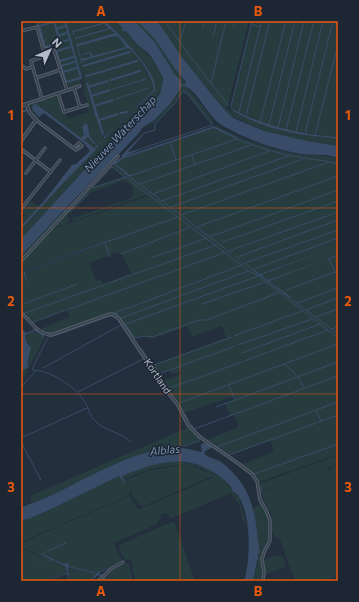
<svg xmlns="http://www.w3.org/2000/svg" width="359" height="602" font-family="Commissioner,sans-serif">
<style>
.green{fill:#263c3f;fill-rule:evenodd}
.water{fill:#394c67;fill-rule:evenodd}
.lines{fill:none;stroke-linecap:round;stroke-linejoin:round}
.stream{stroke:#394c67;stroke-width:1}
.canal{stroke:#394c67;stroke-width:2}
.minor-casing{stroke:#565f6c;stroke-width:3.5}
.tertiary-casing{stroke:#565f6c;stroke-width:4}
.minor{stroke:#38414e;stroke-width:1.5}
.tertiary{stroke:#38414e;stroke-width:2}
.grid{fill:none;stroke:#e8590c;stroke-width:1;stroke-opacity:0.55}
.labels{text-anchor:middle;stroke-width:3;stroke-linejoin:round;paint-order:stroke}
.street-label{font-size:10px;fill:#b4bcc9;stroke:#1d2633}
.water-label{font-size:11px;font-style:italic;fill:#7c92b1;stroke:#1d2633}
.neatline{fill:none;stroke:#e8590c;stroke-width:1.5}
.grid-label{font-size:13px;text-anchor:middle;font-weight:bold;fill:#e8590c}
</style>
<rect width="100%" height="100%" fill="#242f3e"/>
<!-- green -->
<g class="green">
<path d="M34,21H249L228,104L229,106L226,107L233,114L230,106L231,107L252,21H338V138C315,133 293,133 271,126C257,121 244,113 231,108C237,113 245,117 253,120C283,132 306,136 337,138L338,146L307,141L264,131L234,117L233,114V118L223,108L209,91L181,56L158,23L154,38L186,84H181V81C168,67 162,48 148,34L139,45L154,61L161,75L163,84L161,91L150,106L103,152L100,153L21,239V229L67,179L95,151L96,148L104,140L94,148L36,104H34V112L39,117V120L33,114L30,104L57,96L68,119L88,112L89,111L87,105H88L82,88L85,93L83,84L86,83L94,112L104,139L155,91C156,80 142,59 134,51L153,83L154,90L105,137L88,81L82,83L84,77L81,66L83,78L80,81L82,84L69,88L57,53L55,50L43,47L36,24L38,23Z"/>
<path d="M181,85H185L188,88L212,119L213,124L211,125V123L184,91C178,94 176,101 171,106C165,113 158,119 152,124L150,123L169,105L182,87Z"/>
<path d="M214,126H217C243,140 270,149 299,154C312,157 326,154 338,159V454L259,482L255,475L242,464L274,452L270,440L229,455L206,440L239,427L234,414L230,415L225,403L235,399L234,396L184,413C178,401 168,393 163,381L182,374L181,371L172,374L170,370L160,373L154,365L226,338L222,326L192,337L187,326L151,339L146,335L134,338L120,317L113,313L52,334L41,329L70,317L67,309L33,322L25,313L21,310V273L23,272L29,287L24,272L82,252L104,242L21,272V262L115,160L121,157L113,163L129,177L130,176L115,163L122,159L214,128L236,139L237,138ZM112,167L125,177L92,188ZM122,181L127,182L133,187L134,194L131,198L74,218L71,212L90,193ZM147,195L148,196L56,228H54L66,214L56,227L70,222L67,215L70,212L73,219L71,222ZM118,252L120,254H122L131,273L103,284L100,279L96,281L89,263Z"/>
<path d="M30,201L39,206L21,226V220L25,215L21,212Z"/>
<path d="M63,211L65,212L62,216L21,260V256Z"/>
<path d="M34,332L42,334L43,339L45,337L21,383V371L29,367L27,365L31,347L25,337V335Z"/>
<path d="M189,427L200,438C188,450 163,448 148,453C107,465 72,488 32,503L30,496Z"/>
<path d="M338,455V464L305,476L328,468L331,474L330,468L338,465V576L323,581H295L279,537L275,538L271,528L272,521L271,513L263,500L262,492L279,485L262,491L259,484Z"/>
<path d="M169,461L189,463L197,465L208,469L224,480L239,498L246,523L243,521L239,504L231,493L170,519L169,514L164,513L161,515L157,524L114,543L121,558V563L96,573L69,566L68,563L64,564L42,554H38L51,560L30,569L53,560L66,567L67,573L46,581H21V549L36,554V553L21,548V543L56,528V527L21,542V520L28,519L47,511L119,476L124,482L122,476L152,464ZM185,464L201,468L215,475L186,464L149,471L126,480L132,492L131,494L139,505L144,506L213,476L214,477L138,510L130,496L62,525V524L128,496L131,491L126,482V478L155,468Z"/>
<path d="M261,504C268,514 272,528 268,541C266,547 262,552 261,559C260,566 264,573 262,581H253C261,554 258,535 253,508Z"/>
<path d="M174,521L195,581H135L131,559L125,560L119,548V545Z"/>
<path d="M275,555L283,557L286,567L265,574L264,560Z"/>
<path d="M126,563H129L133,581H110L104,578L111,571Z"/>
<path d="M69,567L96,574V575L91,581H69L68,568Z"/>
</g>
<!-- water -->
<g class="water">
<path d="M102,21H105C118,34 159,72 155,91C145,100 98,142 95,151L67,179L21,229V226L44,201L72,165L76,164L90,151L85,144L44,113L39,117L32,109L33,105L36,104L81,138L84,134L82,127L85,124H87L90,137L96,144H94L88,137L84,140L94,148L104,139V136L102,134L94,112L93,107L86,83L88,82L105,137L154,90C153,78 138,54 128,48L82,61V65L76,42L78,44L115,33L110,29L76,39L75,41V38L109,28L104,24L100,25L74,32V37L72,31L102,23ZM115,36L119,37L126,47L93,56L90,52L82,54V55L90,53L91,57L81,59L78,46Z"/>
<path d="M116,21H135L155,42L174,73L181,81V84H185L186,82L175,69L154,38L137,21H156L161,26L181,56L209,91L223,108L233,118L264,131L307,141L338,146V158C326,153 314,156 301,154C274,149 248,140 223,126C207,117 197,87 181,85L182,87L169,105L154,120L142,128L139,133L111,162L109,163L65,209V212L63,211L21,256V239L100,153L103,152L150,106L160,94L162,87L163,78L154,61L149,54L137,44L126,31H122L123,28Z"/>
<path d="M231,106V108C265,127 299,134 337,137L338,139C330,137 321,137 313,136C285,133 255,125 231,109Z"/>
<path d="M214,126L238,138L236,139L214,128L122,159L116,164L131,176L129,177L113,163L122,157V155L144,133H145L128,152L140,149V150L123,157Z"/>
<path d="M104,242V243L25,272L29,287L23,272L21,273Z"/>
<path d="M338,246L263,274L262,276L268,280L328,259L269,281C276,288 288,292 292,300L231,254L260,274Z"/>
<path d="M21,328L26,333L34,330L32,328L43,333L44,336L43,339L42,335L35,331L25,335L27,343L31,347L27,365L29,367L21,371Z"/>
<path d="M203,443H206L213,447L205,451L204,454C209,458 216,459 221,462C245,480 254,502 257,532C257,538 259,544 259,550L261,552L258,553V558L259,559L257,560L253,581H244C251,560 252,509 235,492H233C232,485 224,480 219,476C186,452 156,462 122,476L126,485L119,476L47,511L28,519L21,520V508C31,503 42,500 52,495C88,478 133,450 174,448C184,447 192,450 201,452L202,451L201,445Z"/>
<path d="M66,542L67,543L42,554L64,564L68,563L69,566L96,573L121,563L99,573L104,577L106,576L104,578L110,581H107L103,579L101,580L103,578L98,575L91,581L96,574L69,567L68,568L69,581L67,574L46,581L67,573L66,567L53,560L29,569L51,560L38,553L41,554Z"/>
</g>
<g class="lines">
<!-- stream -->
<g class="stream">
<path d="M165,21L186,51L228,105"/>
<path d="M252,24L260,27L262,21"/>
<path d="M234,26L235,21"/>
<path d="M203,27L204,21"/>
<path d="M213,37L217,21"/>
<path d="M180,41L186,21"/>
<path d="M211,83L226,21"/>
<path d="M113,89L146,79"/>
<path d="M116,99L149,88"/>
<path d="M231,106L252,21"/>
<path d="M239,112L260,27"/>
<path d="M246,116L270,21"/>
<path d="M260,122L286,21"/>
<path d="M269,125L295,21"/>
<path d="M278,128L304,21"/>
<path d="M286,130L314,21"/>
<path d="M296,132L323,21"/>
<path d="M305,134L333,21"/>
<path d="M315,135L338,44"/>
<path d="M237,139C266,151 295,158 327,161"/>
<path d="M170,142L176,160"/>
<path d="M140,149L212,125V124L186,92H182L175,103L155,124V130L145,133"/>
<path d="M192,156L195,164"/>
<path d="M330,162L338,164"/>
<path d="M130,176L237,139"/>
<path d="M126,177L92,188L112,167L249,271L258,276L338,338"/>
<path d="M130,177L231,253"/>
<path d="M140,184L251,145"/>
<path d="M153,194L269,151"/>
<path d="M162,201L288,156"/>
<path d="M171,207L303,159"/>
<path d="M71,211L88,194"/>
<path d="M181,215L329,162"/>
<path d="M197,227L338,176"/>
<path d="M215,235L338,190"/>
<path d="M210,236L214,235"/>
<path d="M223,242L338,201"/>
<path d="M103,243L178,217"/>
<path d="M105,243L110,257"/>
<path d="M229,251L338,212"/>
<path d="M121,254L191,227"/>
<path d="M240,256L338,220"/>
<path d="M237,257H239"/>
<path d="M151,258L207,238"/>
<path d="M328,259L338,255"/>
<path d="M329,259L335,272"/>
<path d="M245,263L338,230"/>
<path d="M254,269L338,238"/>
<path d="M286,290L338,271"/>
<path d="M294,301L338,334"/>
<path d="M298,303L338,288"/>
<path d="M202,304L265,282"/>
<path d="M21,305L77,284"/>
<path d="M306,310L338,298"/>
<path d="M21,311L25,313L216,245"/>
<path d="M115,313L242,265"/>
<path d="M316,317L338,309"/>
<path d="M121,318L248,271"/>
<path d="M122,320L135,338L145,336L152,337L199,320H206L278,293"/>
<path d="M33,322L226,252"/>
<path d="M84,323L111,313H115L121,318"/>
<path d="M126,324L258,276"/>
<path d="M332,329L338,327"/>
<path d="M42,330L47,333H55"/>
<path d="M234,336L302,311"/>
<path d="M238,345L312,319"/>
<path d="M142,349L147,358L157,370L166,388"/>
<path d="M242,353L320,324"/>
<path d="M244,361L328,330"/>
<path d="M285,364L298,377L304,388"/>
<path d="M154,365L232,337"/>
<path d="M43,368L121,325"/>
<path d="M35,370C51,371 76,387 84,401C89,408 90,417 96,422C107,432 121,432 131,442"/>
<path d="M35,371L32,369L48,337L57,335L107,317L111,316L117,319L143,358L155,372L165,392L177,406L186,424"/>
<path d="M159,374L235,346"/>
<path d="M229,386L235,400"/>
<path d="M21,387L33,374L35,371"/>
<path d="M167,389L242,362"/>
<path d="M78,392L143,359"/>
<path d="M171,394C181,406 187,420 197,433"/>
<path d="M179,403L338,344"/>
<path d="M216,407L338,362"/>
<path d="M316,411L321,421"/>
<path d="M194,429L338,376"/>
<path d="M21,438L87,408"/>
<path d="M21,442L41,480"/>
<path d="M208,442L237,462"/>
<path d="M184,446L199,441V439L191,430"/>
<path d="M217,447L338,402"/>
<path d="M229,455L338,415"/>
<path d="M252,473L254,474L338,444"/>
<path d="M261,487V492"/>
</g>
<!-- canal -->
<g class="canal">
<path d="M38,24L39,26L57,21"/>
<path d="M55,24L60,42"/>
<path d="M40,28L45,47L54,44L66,82L81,78L65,21"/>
<path d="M56,29L66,26"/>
<path d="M58,36L66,33"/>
<path d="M54,44L68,40"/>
<path d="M57,51L70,47"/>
<path d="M60,61L73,57"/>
<path d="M61,66L74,62"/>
<path d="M83,66L130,52"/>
<path d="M107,70L137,61"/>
<path d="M63,72L76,68"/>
<path d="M86,76L105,71"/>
<path d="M111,80L140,71"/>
<path d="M88,87L108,81"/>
<path d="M91,96L110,90"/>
<path d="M94,106L113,100"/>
<path d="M21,112L27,110"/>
<path d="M121,113L127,112"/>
<path d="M99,120L118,114"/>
</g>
<!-- minor casing -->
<g class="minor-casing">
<g id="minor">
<path d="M21,31L37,27L45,56L31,61L42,99"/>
<path d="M43,48L54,50L67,90"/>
<path d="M21,65L26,69L32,67"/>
<path d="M36,78L60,70"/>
<path d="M58,93L64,112L80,107L74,88"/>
<path d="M26,104L80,86"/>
<path d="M80,107L87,105"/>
<path d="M36,120L76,150L82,146L79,143L74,148"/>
<path d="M21,149L51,172"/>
<path d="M26,173L45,148"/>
<path d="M21,209L60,160"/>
<path d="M21,261L118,156"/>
<path d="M21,313C32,321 35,333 51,335L110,314L115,315L120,320L145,358L155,369L165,388L178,405L188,425L200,437L239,464L252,474L257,481L260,500L266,510L270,520V541L265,550L262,559L264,573L263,581"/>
<path d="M98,581L111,569L123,562"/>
</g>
</g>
<!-- tertiary casing -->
<g class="tertiary-casing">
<path id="tertiary" d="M21,106L26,104L30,113L36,120L21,141"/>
</g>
<!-- minor -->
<use href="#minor" class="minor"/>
<!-- tertiary -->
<use href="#tertiary" class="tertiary"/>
</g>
<!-- grid -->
<path class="grid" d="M180,21V581M21,208H338M21,394H338"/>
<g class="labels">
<!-- street labels -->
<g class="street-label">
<text transform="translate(158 376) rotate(56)" y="4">Kortland</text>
</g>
<!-- water labels -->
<g class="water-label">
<text transform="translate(120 134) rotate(-47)" y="4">Nieuwe Waterschap</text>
<text transform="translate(165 450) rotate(-6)" y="4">Alblas</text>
</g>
</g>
<!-- border -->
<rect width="359" height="602" fill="none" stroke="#1d2633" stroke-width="44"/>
<!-- north arrow -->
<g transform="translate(50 50) rotate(45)" stroke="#1d2633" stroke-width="3" paint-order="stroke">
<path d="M0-3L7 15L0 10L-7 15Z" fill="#b4bcc9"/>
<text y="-6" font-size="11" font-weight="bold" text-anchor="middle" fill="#b4bcc9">N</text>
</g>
<rect x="22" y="22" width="315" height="558" class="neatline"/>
<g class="grid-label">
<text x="101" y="16">A</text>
<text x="258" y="16">B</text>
<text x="11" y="120">1</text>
<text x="348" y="120">1</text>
<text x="11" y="306">2</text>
<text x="348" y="306">2</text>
<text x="11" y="492">3</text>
<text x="348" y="492">3</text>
<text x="101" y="596">A</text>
<text x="258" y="596">B</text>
</g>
</svg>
